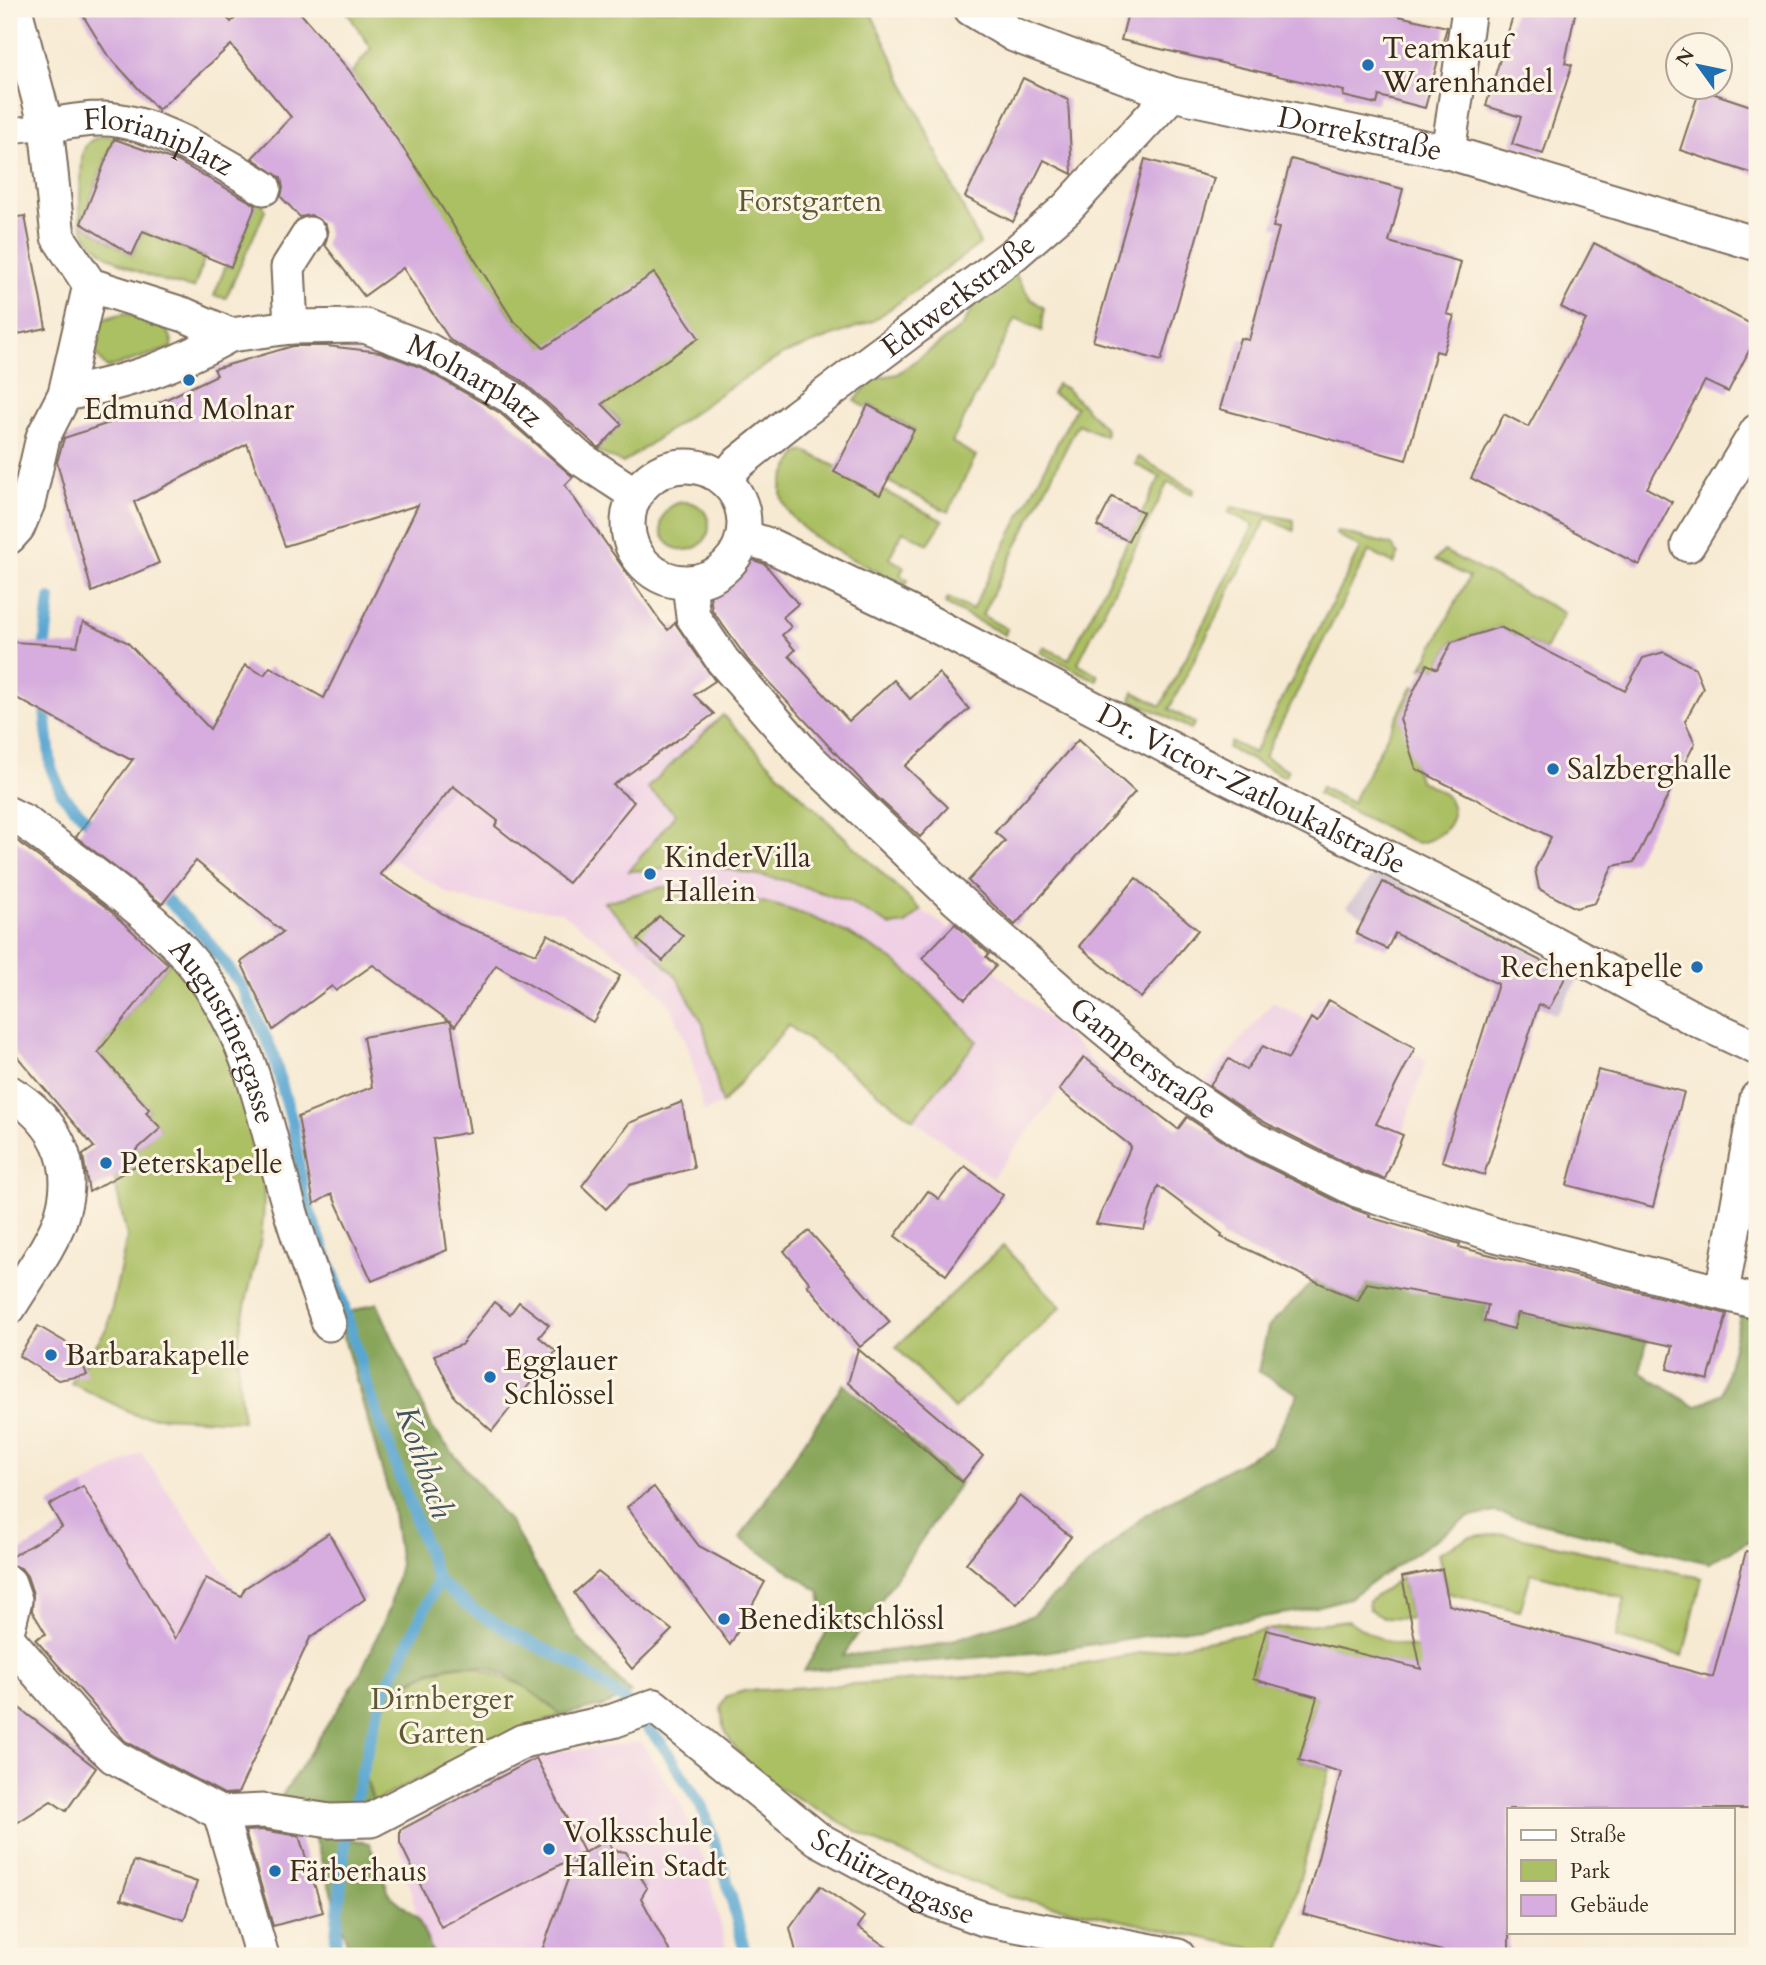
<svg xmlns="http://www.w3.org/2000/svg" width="1766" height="1965" font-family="Cardo,serif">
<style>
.built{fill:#f0d0e5}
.industrial{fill:#cebed2}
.green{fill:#abbf64;stroke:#737441;stroke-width:2}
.forest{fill:#88a65a;stroke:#62683c;stroke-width:2}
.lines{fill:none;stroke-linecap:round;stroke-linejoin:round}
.stream{stroke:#58a6d1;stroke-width:12}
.building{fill:#d6adde}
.pedestrian-casing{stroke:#7d6d5d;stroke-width:28}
.minor-casing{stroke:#7d6d5d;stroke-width:37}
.pedestrian{stroke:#fff;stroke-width:24}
.minor{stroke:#fff;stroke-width:33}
.poi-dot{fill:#1f6fb2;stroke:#fcf5e5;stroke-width:2.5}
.labels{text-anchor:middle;stroke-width:6;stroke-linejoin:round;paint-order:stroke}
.poi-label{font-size:30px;fill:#3b2a1e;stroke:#fcf5e5;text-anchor:start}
.street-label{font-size:30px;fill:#3b2a1e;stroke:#fcf5e5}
.park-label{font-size:30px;fill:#5d5733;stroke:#fcf5e5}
.water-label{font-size:32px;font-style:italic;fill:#45555d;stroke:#fcf5e5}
</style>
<rect width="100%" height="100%" fill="#fcf5e5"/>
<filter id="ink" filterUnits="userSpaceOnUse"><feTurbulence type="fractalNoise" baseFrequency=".0143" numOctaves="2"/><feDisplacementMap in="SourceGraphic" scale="14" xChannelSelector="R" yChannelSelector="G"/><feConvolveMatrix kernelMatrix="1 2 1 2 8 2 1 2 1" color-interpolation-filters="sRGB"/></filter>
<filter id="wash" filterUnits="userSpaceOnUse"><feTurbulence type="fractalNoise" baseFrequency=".00686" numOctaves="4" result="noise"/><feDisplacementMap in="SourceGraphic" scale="28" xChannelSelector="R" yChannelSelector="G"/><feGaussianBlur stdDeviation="1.57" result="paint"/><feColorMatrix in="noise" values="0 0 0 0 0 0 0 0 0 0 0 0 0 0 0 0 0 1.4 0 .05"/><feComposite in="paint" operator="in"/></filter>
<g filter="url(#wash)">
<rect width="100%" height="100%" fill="#f7ead3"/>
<!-- built -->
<g class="built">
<path d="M723,715L793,788L921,910L947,927L1088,1055L992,1178L788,1025L722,1104L704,1112L689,1049L671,1006L642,973L561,912L475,902L448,893L387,856L354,858L267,925L228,890L304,791L635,770Z"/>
<path d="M1320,996L1426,1060L1387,1183L1319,1155L1242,1115L1201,1086L1273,1002L1306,1019Z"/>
<path d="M141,1453L241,1596L312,1633L236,1798L105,1736L64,1664L53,1670L35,1639L45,1633L9,1571V1558L62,1527L49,1505Z"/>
<path d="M641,1742L680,1802L706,1865L728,1956H434L418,1918L395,1833L534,1754Z"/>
</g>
<!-- industrial -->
<path class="industrial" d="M1376,872L1581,975L1556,1015L1346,907Z"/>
<!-- green -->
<g class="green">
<path d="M345,9H869L980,244L873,321L784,354L727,389L623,463L596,451L622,423L513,320L351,74L371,48Z"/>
<path d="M103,136H115L81,223L132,255L143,231L205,257L194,288C162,283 88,259 81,222C78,201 82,177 82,156C85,143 90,139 103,136Z"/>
<path d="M260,193L265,211L226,298L214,296L226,265L231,267Z"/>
<path d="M1014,273L1031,299L1044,308L1042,331L1016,318L952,442L976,456L948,512L887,481L914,429L869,405L867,408L855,401L872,379L897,374L962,327L975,303Z"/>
<path d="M124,313C143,319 175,323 172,348L107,368C93,354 88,335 104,319Z"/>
<path d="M1057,384L1067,389L1106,429L1105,436L1078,424L982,615L1007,629L1005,635L945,604L948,598L972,610L1076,407L1052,394Z"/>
<path d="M805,451L943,521L928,544L903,531L889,558L904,567L900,575L908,580L906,585C872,568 778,533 781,488C782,477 792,463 798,453Z"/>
<path d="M1139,457L1194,490L1192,494L1168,482L1078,663L1098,675L1097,681L1040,652L1043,647L1069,659L1160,477L1135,464Z"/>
<circle cx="685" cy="526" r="24"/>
<path d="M1232,507L1294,520V531L1267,518L1169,709L1195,723L1191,729L1131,699L1134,692L1161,706L1254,525L1228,512Z"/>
<path d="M1337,531L1392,545L1398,554L1394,564L1369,551L1264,757L1288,770L1285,777L1228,748L1231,742L1254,753L1361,548L1336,534Z"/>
<path d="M1444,551L1564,613L1545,650L1500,627L1452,642L1437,669L1428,665L1422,668L1469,577L1435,560Z"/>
<path d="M1413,686L1416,687L1415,767L1419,780C1428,785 1442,790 1448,798C1464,821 1437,842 1416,843L1318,794L1321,787L1352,803Z"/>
<path d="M723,715L793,788L921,910L906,924L891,926L849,902L787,881L712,866L629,871L676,814L647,788Z"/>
<path d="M663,887C754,896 814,908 891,959C921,979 951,1016 977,1041L913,1119L788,1025L722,1104L703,1024L676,976L604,902Z"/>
<path d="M171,960C231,1037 276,1138 261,1237C255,1274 241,1310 238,1347C236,1370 241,1397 243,1421L138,1416L71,1383L108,1326L127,1237L114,1178L139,1164L132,1154L160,1128L146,1113L149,1109L98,1052Z"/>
<path d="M1003,1246L1061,1307L954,1409L896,1347Z"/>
<path d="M1506,1534L1702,1578L1683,1656L1616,1638L1625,1598L1531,1573L1520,1611L1447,1593L1438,1553L1470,1537Z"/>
<path d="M1402,1577L1411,1619L1385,1618L1369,1609L1368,1602Z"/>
<path d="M1348,1620C1376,1640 1395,1646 1430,1649L1438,1674L1266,1631L1253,1678L1317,1697L1299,1760L1330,1769L1279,1954L1007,1896L882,1845L761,1778L732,1744L723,1726L721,1706L727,1696L744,1691L1030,1673L1266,1630Z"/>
<path d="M470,1665L527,1687L561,1715L500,1738L373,1802C370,1789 362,1772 363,1759C370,1700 413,1669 470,1665Z"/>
</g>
<!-- forest -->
<g class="forest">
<path d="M1314,1281L1358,1301L1367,1283L1490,1298L1484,1322L1514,1329L1518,1313L1647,1341L1640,1372L1696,1407L1722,1393L1740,1316L1757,1319V1537L1709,1563L1495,1512L1467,1518L1349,1598L1300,1611L1045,1652L804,1671L826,1633L820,1592L740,1538L843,1384L960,1483L843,1656L936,1645L1031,1616L1146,1514L1271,1446L1298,1394L1258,1371L1268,1327Z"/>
<path d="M377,1303L433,1429L511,1524L578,1638L631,1693L604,1706L561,1715C535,1693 504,1667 468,1665C414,1663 368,1707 363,1760C362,1772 370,1789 373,1802L338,1813L276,1805L360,1674L389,1610L400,1564L392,1505L339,1321L353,1311Z"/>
<path d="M312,1830L369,1843L390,1895L418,1918L434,1956H351Z"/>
</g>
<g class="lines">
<!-- stream -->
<g class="stream">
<path d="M43,661L50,599"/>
<path d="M44,700L51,768L62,794L98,832"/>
<path d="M166,899L204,936L241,985L272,1051L292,1122L304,1197L337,1284L370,1394L438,1581L472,1609L519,1637L571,1662L623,1699L662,1744L702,1807L726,1877L746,1956"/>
<path d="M334,1956L345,1840L372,1732L385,1690L438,1581"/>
</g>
</g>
<g id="blocks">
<!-- building -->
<g class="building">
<path d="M79,9H219L231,22L245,9H297L349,70L420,173L513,320L544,348L654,273L699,338L602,404L622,424L599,448L521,380L450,340L403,268L364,296L325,245L328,234L326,225L311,215L300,217L281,197L283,188L281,178L252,158L291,117L231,45L158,110L106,53Z"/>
<path d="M1129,9H1368L1447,27L1425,108L1379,96L1377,104L1343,96L1344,91L1121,40Z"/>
<path d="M1515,9H1576L1565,63L1572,65L1543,154L1512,144L1521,117L1486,106Z"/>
<path d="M1023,78L1068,100L1072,174L1044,160L1013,222L965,197Z"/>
<path d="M1700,89L1757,108V175L1680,150Z"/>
<path d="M114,139L177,161L256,205L231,267L143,231L132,255L81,223Z"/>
<path d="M1145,159L1214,178L1161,361L1093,341Z"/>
<path d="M1291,159L1403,189L1389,242L1461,262L1447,314L1454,316L1443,353L1436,351L1406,460L1220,409L1240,338L1249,340L1279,228L1273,227Z"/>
<path d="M25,216L46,328L9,336V218Z"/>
<path d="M1594,243L1757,327V335L1728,392L1705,381L1647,488L1672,502L1639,565L1471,478L1504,414L1528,427L1586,320L1561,307Z"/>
<path d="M293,346H327L380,352L420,367L500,413L573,477L565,485L661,622L668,630L675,623L715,681L694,695L714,714L613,785L634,802L568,883L495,826L498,821L453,786L380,874L459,924L536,954L548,934L620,976L593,1022L496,965L455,1026L451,1022L470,1132L433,1139L447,1250L372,1281L332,1194L314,1204L298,1117L372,1087L363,1037L449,1021L373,965L336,991L332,986L273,1030L241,962L283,932L196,861L162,904L76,837L133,759H129L9,694L14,642L77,646L83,622L127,642L210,729L245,665L264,675L270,667L324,698L418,505L285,546L247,444L134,502L159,563L92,592L57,462L64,438L133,415L217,375L214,369Z"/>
<path d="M868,405L914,430L880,495L834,472Z"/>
<path d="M1112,497L1143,512L1128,541L1097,526Z"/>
<path d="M750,559L765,564L798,604L783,617L791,627L782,635L795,650L789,656L849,721L894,680L910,699L939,673L969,709L905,766L948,807L920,837L877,797L748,660L712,610L710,594Z"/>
<path d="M1500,627L1625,691L1643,658L1664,652L1695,668L1703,688L1685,721L1695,743L1634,862L1613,866L1595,903L1576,908L1539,889L1535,869L1551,837L1416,769L1400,719L1427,664L1437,669L1452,642Z"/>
<path d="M1078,740L1135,792L1015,925L968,881L1005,841L995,832Z"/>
<path d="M9,835L107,908L168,964L98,1052L149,1109L146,1113L161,1128L132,1154L139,1164L89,1192L83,1155L94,1147L9,1047Z"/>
<path d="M1136,878L1198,930L1141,998L1079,946Z"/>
<path d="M1383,882L1567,974L1549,1009L1539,1004L1484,1175L1442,1161L1498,984L1395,933L1387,949L1356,934Z"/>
<path d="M659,916L683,936L663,961L638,940Z"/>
<path d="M955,924L989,954L986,957L996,966L965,999L922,958Z"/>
<path d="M1329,1000L1415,1048L1376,1124L1403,1135L1385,1179L1364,1172L1264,1122L1209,1086L1229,1059L1246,1070L1263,1046L1288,1059L1311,1018L1317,1022Z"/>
<path d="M1084,1057L1178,1129L1187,1117L1245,1156L1348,1207L1370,1215L1369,1217L1460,1244L1459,1247L1727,1314L1708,1380L1667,1369L1673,1346L1518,1313L1514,1329L1484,1321L1488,1305L1367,1283L1358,1301L1221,1237L1222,1234L1158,1186L1144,1230L1096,1224L1131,1146L1059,1090Z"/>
<path d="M1598,1070L1684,1092L1653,1207L1567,1185Z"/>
<path d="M682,1102L694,1168L629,1185L606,1209L582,1186L629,1123Z"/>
<path d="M965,1166L1003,1195L946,1275L895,1236L928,1191L939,1199Z"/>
<path d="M809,1231L890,1322L860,1347L807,1285L810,1283L784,1251Z"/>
<path d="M494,1302L510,1314L519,1302L549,1325L539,1337L556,1351L492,1431L455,1398L434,1355L461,1345Z"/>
<path d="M38,1326L77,1349L87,1375L58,1380L19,1356Z"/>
<path d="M858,1349L983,1456L962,1482L848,1383Z"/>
<path d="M83,1486L175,1639L206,1578L241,1596L245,1588L329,1533L365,1599L310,1638L238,1793L224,1794L125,1741L35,1639L46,1634L32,1611L33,1594L27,1576L21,1568L9,1564V1558L62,1527L49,1505Z"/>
<path d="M654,1487L699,1546L765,1582L730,1645L627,1507Z"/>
<path d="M1020,1496L1071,1537L1017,1604L966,1563Z"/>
<path d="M1746,1551L1757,1552V1809H1509V1956H1461L1303,1914L1341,1772L1299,1760L1317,1697L1253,1679L1266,1630L1421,1669L1402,1577L1442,1569L1449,1605L1713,1677Z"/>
<path d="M598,1572L672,1630L632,1669L601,1632L574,1593Z"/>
<path d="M9,1700L96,1768L66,1811L51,1801L9,1828Z"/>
<path d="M536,1758L584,1852L441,1927L400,1843V1830Z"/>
<path d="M263,1830L299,1836L323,1912L273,1926L245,1831Z"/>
<path d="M607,1840L612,1850L626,1852L647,1888L641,1898L672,1956H540L576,1857Z"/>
<path d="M134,1861L197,1882L184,1920L121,1899Z"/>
<path d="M820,1886L865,1917L858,1927L899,1956H797L790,1928Z"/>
</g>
</g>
</g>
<g filter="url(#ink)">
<use href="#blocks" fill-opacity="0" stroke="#7d6d5d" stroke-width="2"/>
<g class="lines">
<!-- pedestrian casing -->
<g class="pedestrian-casing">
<path id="pedestrian" d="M9,131L46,126"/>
</g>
<!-- minor casing -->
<g class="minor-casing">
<g id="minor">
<path id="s1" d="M15,9L46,126L58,237L90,285L185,315L230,335L291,327L365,326L428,350L511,397L578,457L636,495"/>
<path id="s2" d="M971,9L1014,35L1172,94L1448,152L1757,244"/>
<path id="s3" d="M46,126C63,123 82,119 100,119C147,117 225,163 264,188"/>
<path d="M1448,152L1469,9"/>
<path d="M291,327L288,267L309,234"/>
<path d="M65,394C132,381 170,368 230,335"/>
<circle cx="686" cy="524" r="58"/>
<path id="s4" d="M725,480L736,465L797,416L1014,254L1066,209L1172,94"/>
<path d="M9,537L18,527L28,503L43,437L65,394L90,285"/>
<path id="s5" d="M744,537L769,545L921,618L1198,763L1483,905L1693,1018L1757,1048"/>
<path d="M1688,545L1757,431"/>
<path id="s6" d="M689,583L693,617L723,661L806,756L956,899L1081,1009L1164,1078L1254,1139L1357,1190L1496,1235L1757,1302"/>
<path id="s7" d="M9,814L25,822C85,869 157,914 202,975C257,1050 265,1128 291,1213C302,1251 317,1287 329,1324"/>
<path d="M9,1092C54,1119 78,1161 62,1214C55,1240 24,1283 9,1308"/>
<path d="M1722,1292L1757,1098"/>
<path d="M9,1583L15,1600L9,1625"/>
<path id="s8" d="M9,1640L93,1737L114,1757L220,1813L264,1811L330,1821L371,1820L523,1741L613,1721L654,1706L818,1839L929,1899L984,1919L1178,1956"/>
<path d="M220,1813L262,1956"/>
</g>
</g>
<!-- pedestrian -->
<use href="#pedestrian" class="pedestrian"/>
<!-- minor -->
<use href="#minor" class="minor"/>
</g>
</g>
<!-- markers -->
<g class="poi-dot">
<circle cx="1368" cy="65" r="7"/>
<circle cx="189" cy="380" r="7"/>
<circle cx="1553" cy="769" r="7"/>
<circle cx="650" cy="874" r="7"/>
<circle cx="1697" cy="967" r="7"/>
<circle cx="106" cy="1163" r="7"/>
<circle cx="51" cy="1355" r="7"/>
<circle cx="490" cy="1377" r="7"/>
<circle cx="724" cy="1619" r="7"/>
<circle cx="549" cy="1849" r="7"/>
<circle cx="275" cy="1871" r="7"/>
</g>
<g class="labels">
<!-- poi labels -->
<g class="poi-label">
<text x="1382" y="58">Teamkauf<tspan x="1382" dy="34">Warenhandel</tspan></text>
<text x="189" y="419" text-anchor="middle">Edmund Molnar</text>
<text x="1567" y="779">Salzberghalle</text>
<text x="664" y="867">KinderVilla<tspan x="664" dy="34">Hallein</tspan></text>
<text x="1683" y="977" text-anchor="end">Rechenkapelle</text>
<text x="120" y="1173">Peterskapelle</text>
<text x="65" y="1365">Barbarakapelle</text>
<text x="504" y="1370">Egglauer<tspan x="504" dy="34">Schlössel</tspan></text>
<text x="738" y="1629">Benediktschlössl</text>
<text x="563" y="1842">Volksschule<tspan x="563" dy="34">Hallein Stadt</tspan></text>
<text x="289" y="1881">Färberhaus</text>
</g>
<!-- street labels -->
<g class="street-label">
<text dy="10" stroke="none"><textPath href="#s2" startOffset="411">Dorrekstraße</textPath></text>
<text dy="10" stroke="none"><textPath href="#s3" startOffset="117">Florianiplatz</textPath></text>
<text dy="10" stroke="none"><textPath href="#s4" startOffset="298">Edtwerkstraße</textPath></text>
<text dy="10" stroke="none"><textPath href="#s1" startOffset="698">Molnarplatz</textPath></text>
<text dy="10" stroke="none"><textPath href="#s5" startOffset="567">Dr. Victor-Zatloukalstraße</textPath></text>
<text dy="10" stroke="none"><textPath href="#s7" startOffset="313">Augustinergasse</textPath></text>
<text dy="10" stroke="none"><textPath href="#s6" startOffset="667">Gamperstraße</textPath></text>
<text dy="10" stroke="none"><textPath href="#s8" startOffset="1032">Schützengasse</textPath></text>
</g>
<!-- park labels -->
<g class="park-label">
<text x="810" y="211">Forstgarten</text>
<text x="442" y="1709">Dirnberger<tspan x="442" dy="34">Garten</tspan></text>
</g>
<!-- water labels -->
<g class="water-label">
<text transform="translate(425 1462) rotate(71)" y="11">Kothbach</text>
</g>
</g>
<!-- margin -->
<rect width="1766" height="1965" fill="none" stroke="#fcf5e5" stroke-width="35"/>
<!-- legend -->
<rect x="1507" y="1808" width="228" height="126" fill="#fcf5e5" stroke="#afa495" stroke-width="2"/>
<rect x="1521" y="1830" width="35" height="10" fill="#ffffff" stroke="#afa495" stroke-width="2"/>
<text x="1570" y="1842" font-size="21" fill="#3b2a1e">Straße</text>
<rect x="1521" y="1860" width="35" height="21" fill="#abbf64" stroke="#afa495" stroke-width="2"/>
<text x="1570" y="1878" font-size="21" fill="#3b2a1e">Park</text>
<rect x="1521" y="1895" width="35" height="21" fill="#d6adde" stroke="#afa495" stroke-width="2"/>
<text x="1570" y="1912" font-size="21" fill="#3b2a1e">Gebäude</text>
<!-- north arrow -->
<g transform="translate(1699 66) rotate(303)"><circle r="33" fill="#fcf5e5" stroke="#afa495" stroke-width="2"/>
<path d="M0-5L12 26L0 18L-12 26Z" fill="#1f6fb2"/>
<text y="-10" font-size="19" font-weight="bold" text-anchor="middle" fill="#3b2a1e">N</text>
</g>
</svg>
